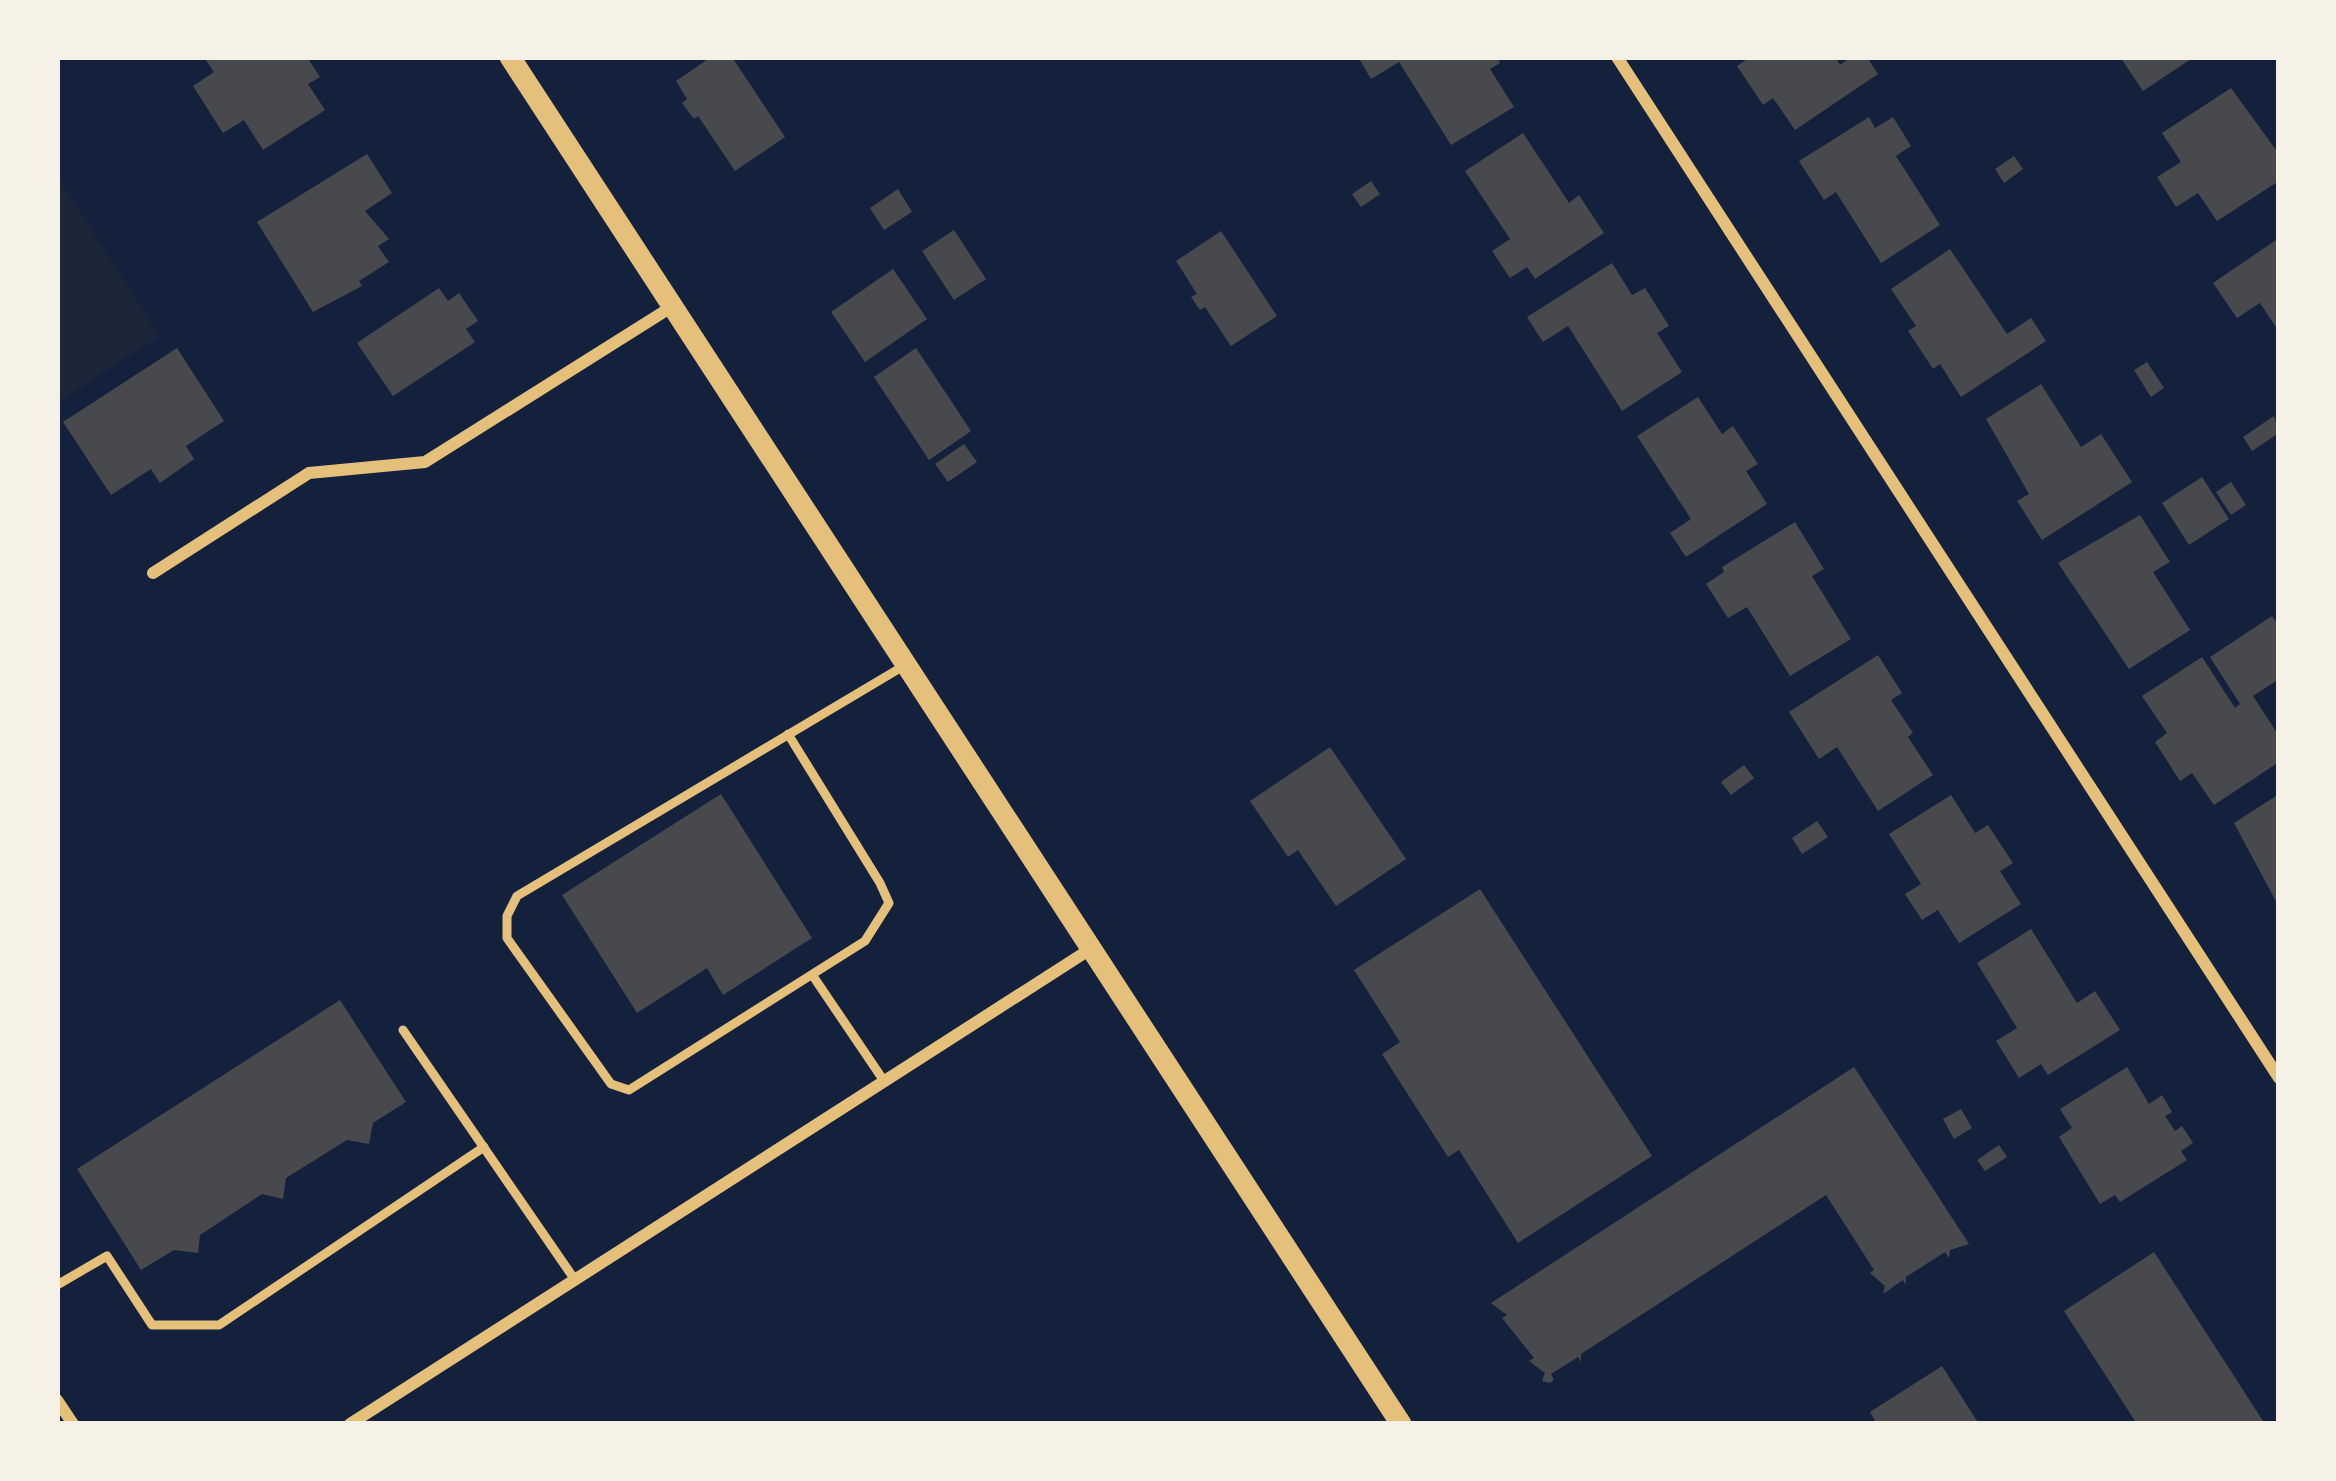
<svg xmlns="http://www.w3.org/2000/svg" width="2336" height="1481" font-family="'Varela Round',sans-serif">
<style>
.green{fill:#1d2539}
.building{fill:#48494c}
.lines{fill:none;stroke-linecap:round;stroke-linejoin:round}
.service{stroke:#e5c07b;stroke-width:9}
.minor{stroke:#e5c07b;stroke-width:12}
.tertiary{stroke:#e5c07b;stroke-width:21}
</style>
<rect width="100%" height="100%" fill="#14213d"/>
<!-- green -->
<path class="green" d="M57,176L159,336L57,403Z"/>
<!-- building -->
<g class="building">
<path d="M204,57H307L320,77L308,84L325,110L263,150L244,120L223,133L193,86L214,72Z"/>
<path d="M711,57H732L785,137L735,171L698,116L694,119L682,103L687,99L676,81Z"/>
<path d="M1358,57H1497L1500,63L1490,69L1514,107L1451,145L1399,62L1371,79Z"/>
<path d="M1750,57H1835L1840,65L1851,57H1867L1878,74L1795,130L1773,98L1763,105L1737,66Z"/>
<path d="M2120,57H2194L2143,91Z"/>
<path d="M2231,88L2279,154V181L2217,221L2198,193L2176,207L2157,177L2181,162L2162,133Z"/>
<path d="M1869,117L1875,128L1893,117L1911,146L1896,156L1940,225L1881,263L1836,192L1824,200L1799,161Z"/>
<path d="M1523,133L1569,203L1579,195L1604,233L1535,279L1527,267L1510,278L1492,251L1510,239L1465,171Z"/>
<path d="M367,154L392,193L365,211L389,239L378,246L389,262L359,281L362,286L313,312L257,222Z"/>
<path d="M2014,156L2023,169L2004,183L1995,169Z"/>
<path d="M1371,181L1380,194L1361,207L1352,194Z"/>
<path d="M898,189L912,212L884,230L870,208Z"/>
<path d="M954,230L986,279L954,300L922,251Z"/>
<path d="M1221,231L1277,316L1231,346L1205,307L1200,310L1191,297L1197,294L1176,261Z"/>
<path d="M2279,238V332L2260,303L2237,318L2213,283Z"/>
<path d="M1950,249L2007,334L2031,318L2046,341L1961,397L1940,364L1933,369L1908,331L1916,326L1891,289Z"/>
<path d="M1612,263L1632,295L1645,288L1669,326L1657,333L1682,372L1622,411L1568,326L1543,342L1527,317Z"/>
<path d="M893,269L927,319L865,362L831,312Z"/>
<path d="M439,288L448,301L459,293L478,321L466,329L475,342L393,396L357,343Z"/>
<path d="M177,348L224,421L186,446L194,459L160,483L151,469L111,495L63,422Z"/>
<path d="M916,348L971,431L929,460L874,377Z"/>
<path d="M2147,362L2164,388L2151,397L2134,370Z"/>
<path d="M2041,384L2081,447L2101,434L2132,482L2042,540L2017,501L2029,494L1986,419Z"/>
<path d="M1698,397L1722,434L1733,426L1758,464L1746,471L1767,504L1686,557L1670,533L1691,519L1637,436Z"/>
<path d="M2274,416L2279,433L2252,451L2243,437Z"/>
<path d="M964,444L977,462L948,482L935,464Z"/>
<path d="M2202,477L2229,519L2189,545L2162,503Z"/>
<path d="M2231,482L2246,505L2231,515L2216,492Z"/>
<path d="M2140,515L2170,562L2153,572L2190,630L2129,669L2058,563Z"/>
<path d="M1795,522L1824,569L1812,576L1851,639L1790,676L1747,607L1728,618L1706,584L1724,572L1722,567Z"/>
<path d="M2272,616L2279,626V679L2253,696L2279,736V762L2214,805L2192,773L2180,781L2155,742L2167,733L2142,696L2202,657L2235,708L2240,704L2210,657Z"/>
<path d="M1878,655L1902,693L1891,700L1913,733L1908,737L1933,775L1878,811L1837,747L1819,759L1789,712Z"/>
<path d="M1330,747L1406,859L1336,906L1298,850L1288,857L1250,801Z"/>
<path d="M1744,765L1754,778L1731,795L1721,782Z"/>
<path d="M721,794L812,938L723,995L707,968L637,1013L562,895Z"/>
<path d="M2279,794V907L2234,823Z"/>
<path d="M1951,795L1975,833L1988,825L2013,863L2000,871L2021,904L1959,943L1938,910L1922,920L1905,894L1921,884L1889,834Z"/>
<path d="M1817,821L1828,837L1802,854L1792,838Z"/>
<path d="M1480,889L1652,1156L1518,1243L1459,1150L1448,1157L1382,1054L1400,1042L1354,970Z"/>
<path d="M2031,929L2077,1003L2095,991L2120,1030L2048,1075L2041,1064L2019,1078L1996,1041L2017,1028L1977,963Z"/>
<path d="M340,1000L406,1102L373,1123L369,1144L347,1140L286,1178L283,1199L262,1194L200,1235L198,1253L174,1250L141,1270L77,1169Z"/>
<path d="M1854,1067L1969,1244L1950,1250L1949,1258L1945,1252L1906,1277V1285L1903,1280L1883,1294L1885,1286L1870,1273L1874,1270L1826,1195L1581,1354V1362L1578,1357L1551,1374L1554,1380L1550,1383L1542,1381L1545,1373L1529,1361L1534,1358L1502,1318L1507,1315L1491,1303Z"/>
<path d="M2127,1067L2149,1104L2162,1095L2172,1112L2165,1116L2175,1131L2182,1126L2193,1143L2181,1151L2187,1160L2120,1202L2115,1195L2100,1204L2059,1137L2072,1128L2060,1109Z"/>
<path d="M1961,1109L1972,1128L1954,1139L1943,1119Z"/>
<path d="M1999,1145L2007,1157L1985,1171L1977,1160Z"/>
<path d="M2154,1252L2265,1424H2137L2064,1311Z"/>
<path d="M1942,1366L1979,1424H1877L1870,1412Z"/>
</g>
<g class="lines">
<!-- service -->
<g class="service">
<path d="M788,734L880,883L889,903L865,941L629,1090L611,1084L507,938V916L517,896L907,664"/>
<path d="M813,976L884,1081"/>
<path d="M403,1030L575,1280"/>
<path d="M57,1285L107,1256L152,1325H219L484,1147"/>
</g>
<!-- minor -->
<g class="minor">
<path d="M1617,57L2279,1078"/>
<path d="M153,573L309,473L425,462L673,306"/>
<path d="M57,1400L73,1424"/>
<path d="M350,1424L1092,948"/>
</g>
<!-- tertiary -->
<path class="tertiary" d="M510,57L1401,1424"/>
</g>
<!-- border -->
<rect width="2336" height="1481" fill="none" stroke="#f6f1e7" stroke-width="120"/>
</svg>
